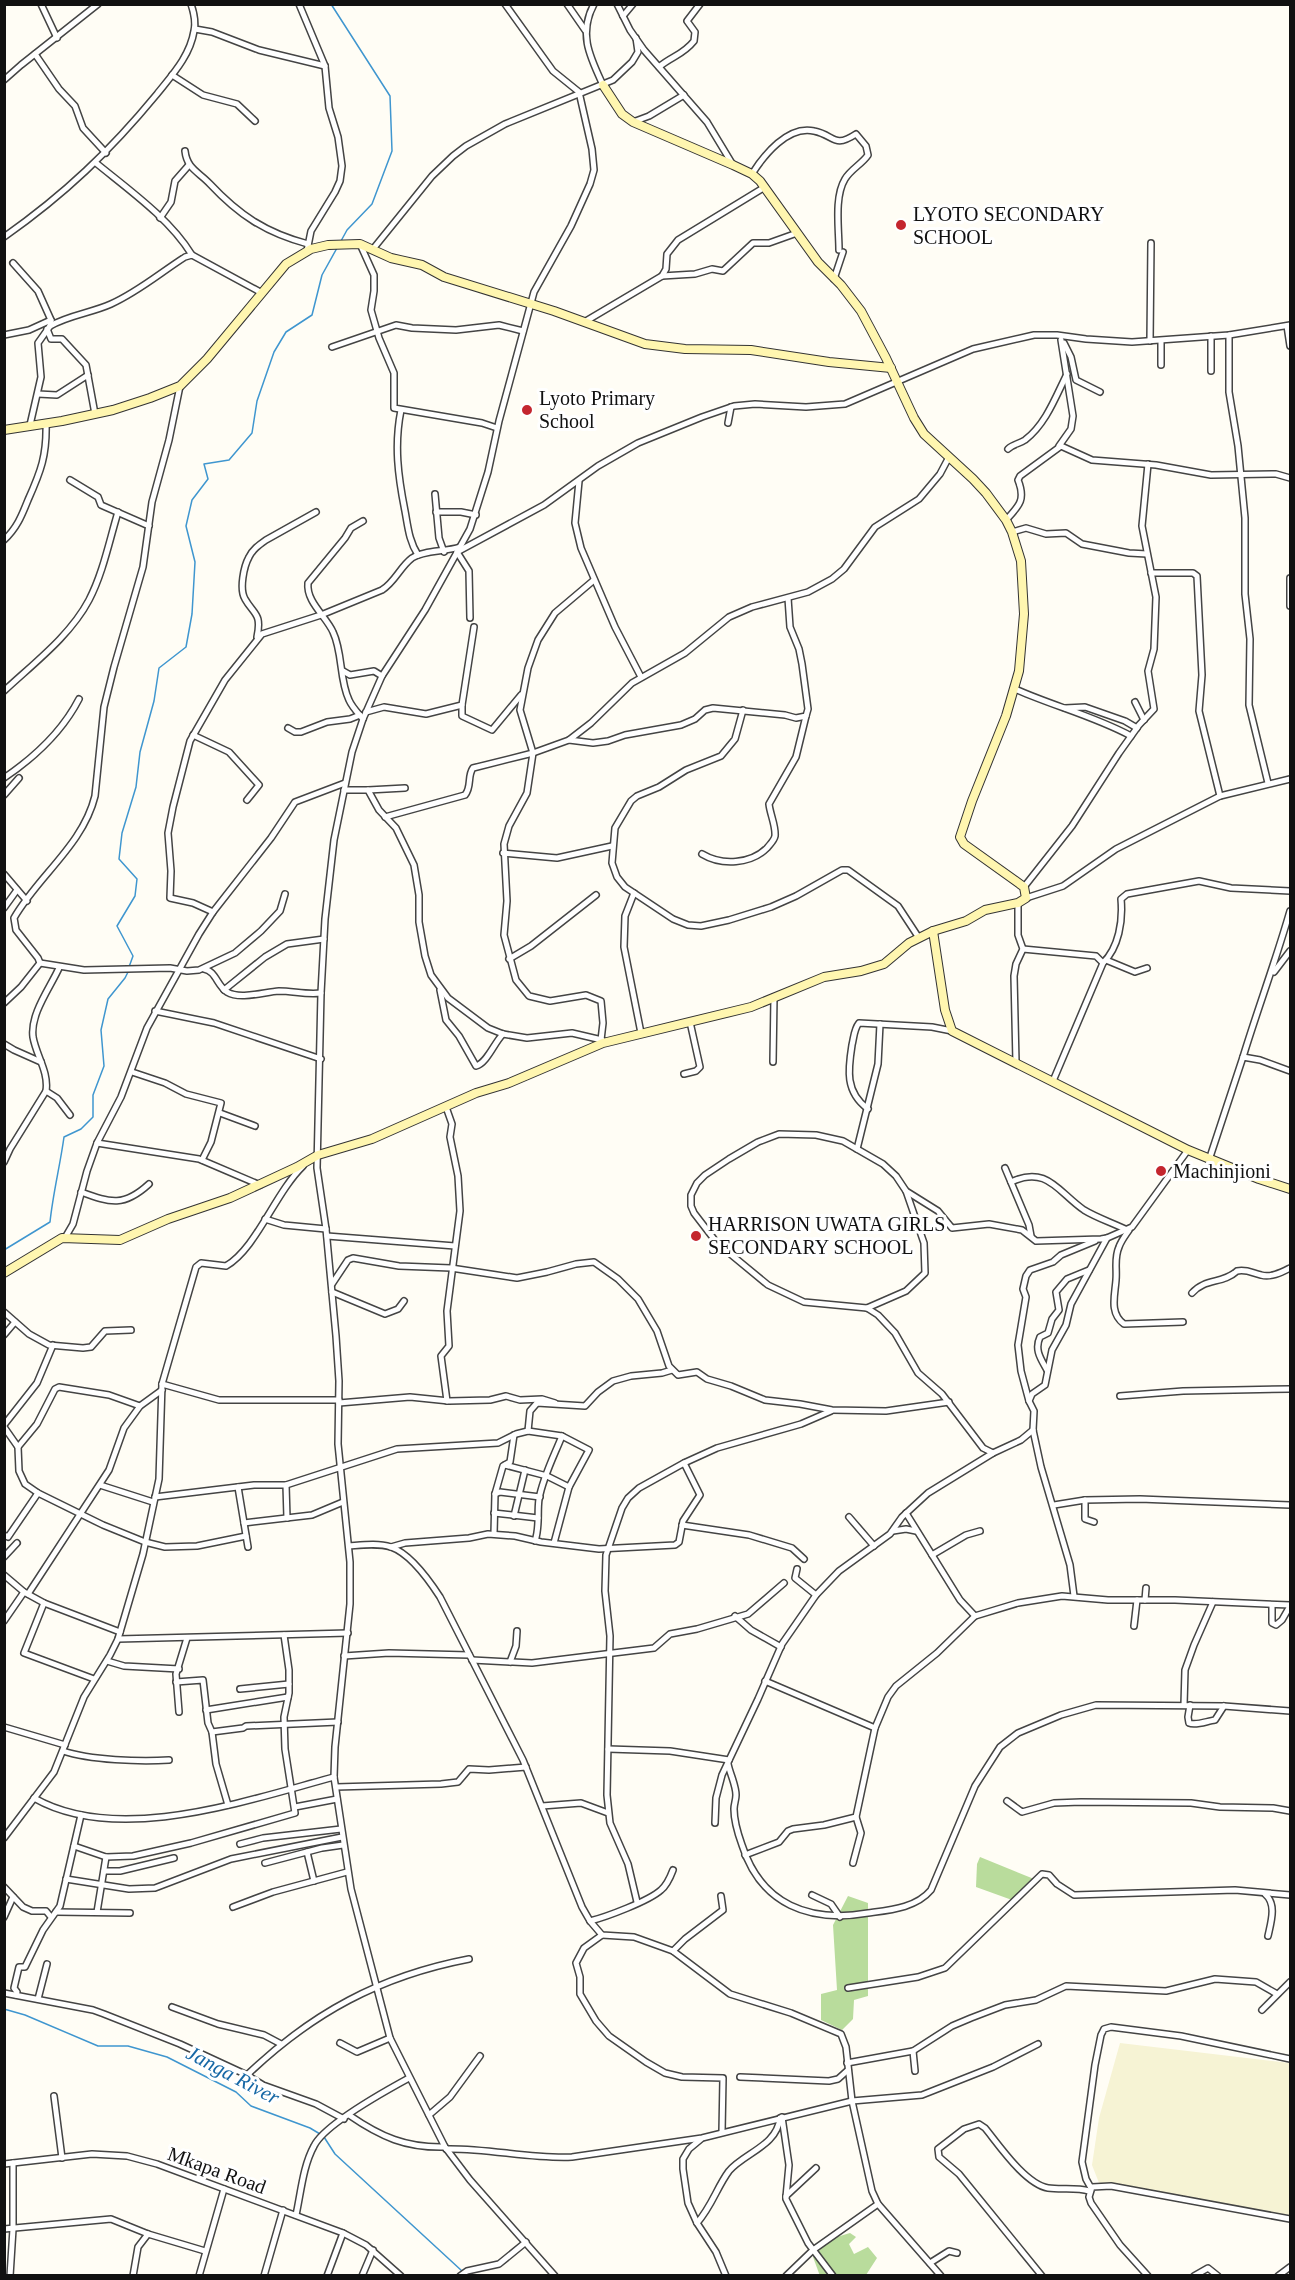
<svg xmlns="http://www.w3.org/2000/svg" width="1295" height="2280" font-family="'Times New Roman',serif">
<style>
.farmland{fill:#f6f3d4}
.forest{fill:#b9dc9c}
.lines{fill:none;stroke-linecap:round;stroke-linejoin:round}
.stream{stroke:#3f96cf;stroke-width:1.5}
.street-casing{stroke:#444;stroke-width:8}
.secondary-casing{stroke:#333;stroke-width:10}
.street{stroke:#fff;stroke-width:5}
.secondary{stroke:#fff6b0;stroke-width:8}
.poi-dot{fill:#c4262e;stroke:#fff;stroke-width:2}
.labels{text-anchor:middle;stroke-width:6;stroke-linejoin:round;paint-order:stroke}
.poi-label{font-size:20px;fill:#111;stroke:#fff;text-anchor:start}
.street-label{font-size:20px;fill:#111;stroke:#fff}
.water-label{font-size:21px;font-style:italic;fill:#1768a6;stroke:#fff}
</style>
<rect width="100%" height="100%" fill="#fffdf5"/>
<!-- farmland -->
<path class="farmland" d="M1120,2043L1290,2063V2215L1202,2203L1099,2183L1092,2165L1099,2118Z"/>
<!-- forest -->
<g class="forest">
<path d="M980,1857L1034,1879L1012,1900L976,1887L977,1864Z"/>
<path d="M848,1896L868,1903V1996L854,2000L853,2019L842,2030L821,2020V1994L837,1990L833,1925Z"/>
<path d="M850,2233L856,2237L849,2244L854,2254L868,2247L877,2258L866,2275L820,2276L813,2257L830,2239Z"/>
</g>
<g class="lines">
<!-- stream -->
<g class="stream">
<path d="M331,4L390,96L392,151L372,204L347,230L341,241"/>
<path d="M129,967L133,956L117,926L135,896L137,879L119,859L122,833L136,787L140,752L154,701L159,668L186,647L192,614L195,562L186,526L192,500L208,479L204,464L229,460L252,433L257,401L274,352L286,332L312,315L322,275L337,248"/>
<path d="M4,1250L50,1222C53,1193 60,1166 64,1137L81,1129L93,1117V1095L104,1066L101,1030L108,999L125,978L128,972"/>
<path d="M4,2009L25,2015L98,2046H128L167,2057L236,2092L251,2106L310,2128L320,2134"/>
<path d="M324,2137L335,2154L462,2271"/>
</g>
<!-- street casing -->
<g class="street-casing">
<g id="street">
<path d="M41,4L57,38"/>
<path d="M299,4L325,66L329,108L338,137L342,166L340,181L335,192L311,231L307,251"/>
<path d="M505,4L553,71L579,92L592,149L594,170L590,184L571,226L534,292L499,421L488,472L470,529L425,610L382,676L363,719L352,752L334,840L325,919L321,993L317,1168L326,1229L336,1336L339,1381L338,1444L350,1562V1604L335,1747L334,1777L351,1889L390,2038L445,2147L470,2180L555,2276"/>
<path d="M567,4L585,30"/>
<path d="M594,4C578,34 590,57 603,85"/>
<path d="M617,4L630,30L644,50L707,122L733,165"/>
<path d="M623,16L633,4"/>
<path d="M195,29L212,32L259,50L325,66"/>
<path d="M35,54L59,89L75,106L83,128L106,153"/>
<path d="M659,67C672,56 683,55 694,41L695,32L687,21L700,4"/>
<path d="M172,75L203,95L237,104L255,121"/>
<path d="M4,80L21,65L98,4"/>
<path d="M633,122L649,116L684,95"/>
<path d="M185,151C187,169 199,172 210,184C239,215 266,233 308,244"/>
<path d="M96,163C129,190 169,218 192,255"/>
<path d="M752,174C764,155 788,125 814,131C835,135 833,149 856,134L866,146L868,155C862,164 851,169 845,179C834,197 839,229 839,250"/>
<path d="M160,218L171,202L175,181L189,165"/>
<path d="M4,237C65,194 110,151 157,94C172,75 190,56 194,31C196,23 194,13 191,4"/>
<path d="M360,244L374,275V291L371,310L379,338L394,373V408L482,423L497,428"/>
<path d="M373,249L432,176L453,156L466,146L505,124L613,80L632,62L638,52L636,38"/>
<path d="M13,263L38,291L51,320L50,326L38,343L41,377L30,425"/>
<path d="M662,276L695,274L712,269L723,271L753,243H769L797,233"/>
<path d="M834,279L843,252"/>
<path d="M586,321L662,276L666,269L667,254L678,240L765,187"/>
<path d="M50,326C69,315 91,313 111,304C138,292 160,273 185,257L192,255L262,293"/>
<path d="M1287,326L1290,346"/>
<path d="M47,329L51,339H62L86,365L95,414"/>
<path d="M4,335L29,330L51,320"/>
<path d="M1229,335V392L1238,446L1245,518V594L1250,639L1249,705L1268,783"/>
<path d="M1211,336V371"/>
<path d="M1150,341L1151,243"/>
<path d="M1161,341V365"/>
<path d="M1064,343L1071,357L1076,380L1100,392"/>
<path d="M332,347L396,325L412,328L456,330L499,325L523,331"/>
<path d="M38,394L57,395L88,375"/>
<path d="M401,410C394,445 398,476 405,511C408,527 409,541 418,555"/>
<path d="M728,423L731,407"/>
<path d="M1059,446L1071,429L1073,416L1061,340"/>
<path d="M1008,449C1013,444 1019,444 1025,440C1046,424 1056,396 1067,374"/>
<path d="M70,480L98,497L101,505L149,526"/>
<path d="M579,481L575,523L581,548L615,627L641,677"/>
<path d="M435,494L439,538L444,552"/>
<path d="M436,512H461L476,515"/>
<path d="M1006,520C1019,506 1026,500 1018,480L1020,476L1061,446L1092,460L1156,465L1211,475L1276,474L1290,478"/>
<path d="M1012,532L1026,528L1046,534L1066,533L1082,544L1129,553L1147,554"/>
<path d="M4,540C17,528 22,515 28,500C41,471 47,455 46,423"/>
<path d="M1151,573H1193L1197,576L1202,675L1199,711L1220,796"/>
<path d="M594,580L555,613L538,640L528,668L520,710L533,753L527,793L509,826L504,844L507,901L504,935L516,980L529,996L550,1001L586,995L601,1001L603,1023L601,1040"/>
<path d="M1290,606V578"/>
<path d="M470,618L469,571L457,552L544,505L598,466L638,443L702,417L734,406L755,404L806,407L845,404L973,349L1034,335H1057L1086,339L1132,342L1229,335L1290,325"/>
<path d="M257,637C262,613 254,615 245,599C239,589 244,566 249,557C253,549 259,545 266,540L316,512"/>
<path d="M343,671L350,675L374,671L382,676"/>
<path d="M1015,689C1053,706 1094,716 1131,736"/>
<path d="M4,691C34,663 70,636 89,600C103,573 109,542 118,512"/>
<path d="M1135,702L1144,720"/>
<path d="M462,705V716L492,730L521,695"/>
<path d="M1065,708L1085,707L1125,721L1137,728"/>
<path d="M743,710L735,739L721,756L686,770L659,787L637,796L631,801L615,828L612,863L617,877L625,887L673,919L688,925L701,926L729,920L771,907L796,896L842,870H848L898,906L919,938"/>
<path d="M366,712L384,707L426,714L462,705L474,627"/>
<path d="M363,719C358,713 352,707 349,700C339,679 343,653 333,632C326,616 306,602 308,583L345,538L351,528L363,521"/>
<path d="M288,728L295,732H301L327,722L350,719L360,715"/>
<path d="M193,735L229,752L259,785L247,800"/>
<path d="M569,740L593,743L608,741L625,735L681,725L695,719L705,710L713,708L785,715L796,718L806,716L808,709L802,664L799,649L790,627L788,598"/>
<path d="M4,778C35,757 62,732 79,699"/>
<path d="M344,790H368L379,810L396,828L414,865L419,895V922L425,956L431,975L448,998L488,1028L503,1034L527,1038L572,1033L602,1040"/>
<path d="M368,790L405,788"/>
<path d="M4,795L19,778"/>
<path d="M385,817L465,795C472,787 467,776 473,768L533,753L569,740L591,723L632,683L685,653L729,617L752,607L808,592L832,579L844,569L875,527L919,499L940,474L949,457"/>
<path d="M503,853L557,858L612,846"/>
<path d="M702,854C722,866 751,864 767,848C770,844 774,841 775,836C776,826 770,814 769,804L796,757L806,716"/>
<path d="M4,874L27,901"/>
<path d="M1024,887L1072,826L1119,753L1139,725L1154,709L1148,671L1154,649L1156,597L1142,526L1148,464"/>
<path d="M634,893L625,916L624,947L641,1033"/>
<path d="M1026,898L1063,886L1116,849L1220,796L1290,779"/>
<path d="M4,908L17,890"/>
<path d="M213,912L193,903L170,898L171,871L168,833L173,807L190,741L225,680L262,634L321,615L382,590C395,582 400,567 412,558C424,550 445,552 460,547"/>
<path d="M1023,949L1096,956L1103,963L1053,1081"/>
<path d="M509,959L531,946L596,895"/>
<path d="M1106,960L1135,972L1147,968"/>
<path d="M40,963L84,970L170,968L187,971L199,970L235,953L261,931L280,911L285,894"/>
<path d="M1103,963C1119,947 1123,921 1121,899L1127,894L1199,881L1231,888L1290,891"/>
<path d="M204,969C216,971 217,986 227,992C240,1000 264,992 279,991C293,991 307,995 321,993"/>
<path d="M1274,972L1290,951"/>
<path d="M224,990L265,957L287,944L324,939"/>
<path d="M440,990L446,1020L459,1036L476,1066C487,1063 494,1043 503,1034"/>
<path d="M4,1003L21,987L40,963L38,958L16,930L14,918C38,876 83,845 95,796L104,707L114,667L143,567L152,502L169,440L180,386"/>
<path d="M155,1011L214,1023L321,1059"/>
<path d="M4,1044L14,1050L41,1062"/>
<path d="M1243,1057C1258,1008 1276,960 1290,911"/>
<path d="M773,1062L774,997"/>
<path d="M1016,1062L1014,976L1016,964L1023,949L1018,935V903"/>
<path d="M132,1072L165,1083L186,1094L221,1103L211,1142L202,1160"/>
<path d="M684,1074L696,1071L700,1067L690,1022"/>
<path d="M46,1091L57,1098L70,1115"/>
<path d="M446,1107L452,1124L450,1137L458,1176L460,1211L447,1311L449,1346L441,1356L447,1401"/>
<path d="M868,1109C845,1092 848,1070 852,1045C854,1037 854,1029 859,1023L932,1027L952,1031"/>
<path d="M220,1113L255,1126"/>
<path d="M97,1143L199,1159L260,1185"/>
<path d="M857,1149L878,1064L880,1024"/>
<path d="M1209,1160L1243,1057L1260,1060L1290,1071"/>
<path d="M4,1162L10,1149L46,1091C49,1072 36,1055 33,1037C30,1014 50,988 59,968"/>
<path d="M1005,1168L1029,1225L1031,1236"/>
<path d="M1011,1182C1047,1165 1058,1192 1084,1210C1097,1218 1113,1223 1127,1230"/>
<path d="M81,1192C111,1203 124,1207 149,1184"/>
<path d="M265,1219L284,1225L326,1229"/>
<path d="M1129,1230C1125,1236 1121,1241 1119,1247C1114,1258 1117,1268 1116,1280C1115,1295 1109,1313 1124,1324L1183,1322"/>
<path d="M66,1236L73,1224L87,1171L97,1143L121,1097L147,1028L199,934L213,912L271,838L295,802L345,783"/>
<path d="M327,1236L455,1246"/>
<path d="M332,1284L348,1260L353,1258L399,1266L451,1268L517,1278L547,1272L576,1264L594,1262L618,1279L638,1299L657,1331L669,1366L678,1375L697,1372L707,1379L731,1386L765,1400L800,1404L832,1410L886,1411L949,1402"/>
<path d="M332,1292L385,1314L398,1309L404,1301"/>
<path d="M1192,1293C1205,1278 1223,1284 1237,1271C1247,1269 1252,1273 1261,1275C1271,1278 1282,1272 1290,1268"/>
<path d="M867,1308L906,1291L925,1273L924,1243L906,1191"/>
<path d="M4,1312L29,1334L49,1345L83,1348L91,1347L105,1331L131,1330"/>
<path d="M4,1335L15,1322"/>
<path d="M1047,1370C1041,1359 1034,1350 1040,1337L1048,1333L1052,1319L1059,1310L1056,1292L1067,1279L1089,1270"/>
<path d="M162,1384L219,1400H339"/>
<path d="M1120,1396L1183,1391L1290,1389"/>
<path d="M1029,1401L1021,1371L1018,1345L1026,1297L1023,1289L1026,1276L1030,1270L1053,1262L1061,1255L1095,1241"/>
<path d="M339,1403L410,1397L449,1401L490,1400L506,1396L520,1400L542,1399L555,1403"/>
<path d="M4,1425L37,1383L53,1345"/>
<path d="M4,1427L18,1447L19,1471L25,1484L38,1493L103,1525L145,1542L165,1547L197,1546L246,1536"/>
<path d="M528,1431L530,1411L537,1403L585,1406L598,1392L613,1381L631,1376L662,1373L672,1370"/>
<path d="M18,1447L37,1424L55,1389L59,1387L109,1395L140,1406"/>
<path d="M993,1453L983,1448L942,1394L918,1373L895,1333L878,1315L867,1308L804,1302L768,1285L717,1243L694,1213L691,1206V1195L697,1183L705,1175L729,1159L758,1142L779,1134L816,1135L843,1141L883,1164L896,1176L906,1191L938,1211L952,1228L989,1224L1022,1230L1036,1241L1101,1239L1107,1238L1132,1227L1188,1150"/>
<path d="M505,1465L547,1476L569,1487"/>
<path d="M100,1485L153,1502"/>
<path d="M286,1485L287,1518"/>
<path d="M238,1487L248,1547"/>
<path d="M495,1494L500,1492L540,1497"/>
<path d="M155,1497L254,1485H286L397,1449L498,1443L516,1434L528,1431L562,1436L589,1450L569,1487L554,1543"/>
<path d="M1085,1500V1519L1094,1522"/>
<path d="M1054,1505L1085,1500L1140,1499L1290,1505"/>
<path d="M494,1513L538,1518"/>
<path d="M906,1513L960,1600L975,1616"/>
<path d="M514,1516L525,1470"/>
<path d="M849,1517L874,1546"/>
<path d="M244,1523L312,1515L343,1502"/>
<path d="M682,1525L749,1535L792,1548L804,1559"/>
<path d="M893,1531L906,1529L916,1531"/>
<path d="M494,1534L495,1494L503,1466L510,1462L514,1435"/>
<path d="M4,1535L8,1537L38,1493"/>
<path d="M535,1541C540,1527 537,1513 539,1499C543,1477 554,1456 562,1436"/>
<path d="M349,1546C363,1545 378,1543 391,1547C411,1554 429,1580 440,1597L523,1760L582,1907L590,1921L602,1935L634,1937L673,1951L730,1994L791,2013L841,2034L846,2047L852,2101L872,2191L878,2204L941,2276"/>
<path d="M391,1547L405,1543L469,1538L488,1534L515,1536L541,1542L599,1549L675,1545L679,1542L683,1521L700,1495L684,1463"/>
<path d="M932,1555L966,1535L980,1531"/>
<path d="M4,1557L17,1543"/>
<path d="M797,1569L795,1578L816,1595"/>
<path d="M4,1575L24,1592L44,1603L120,1632"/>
<path d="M28,1594L109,1470L124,1428L140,1406L162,1390"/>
<path d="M1074,1596L1070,1565L1041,1467L1033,1430L1034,1411L1029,1401L1032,1394L1045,1385L1052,1350L1066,1325L1071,1304L1107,1238"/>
<path d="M1145,1600L1146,1588"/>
<path d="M44,1603L24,1653L94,1679"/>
<path d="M1272,1605V1623L1276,1625L1282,1620L1290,1606"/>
<path d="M735,1616L751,1630L781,1647"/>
<path d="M4,1621L24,1592"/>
<path d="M1134,1626L1137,1600"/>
<path d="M118,1639L348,1633"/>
<path d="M344,1656L389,1653L469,1655"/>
<path d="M472,1660L532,1663L654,1648L670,1634L697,1629L748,1614L784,1583"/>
<path d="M107,1661L124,1666L179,1669"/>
<path d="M510,1662L516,1646L517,1631"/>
<path d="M765,1681L875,1728"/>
<path d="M176,1682L203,1680L208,1723L212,1732L216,1764L228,1805"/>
<path d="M240,1689L289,1684"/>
<path d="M1184,1705L1185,1670L1194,1645L1213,1602"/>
<path d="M1190,1705L1188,1717L1189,1723C1196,1726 1207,1721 1215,1720L1224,1706"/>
<path d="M206,1710L288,1697"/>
<path d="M179,1712L176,1674L187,1638"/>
<path d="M4,1727L65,1745"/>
<path d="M212,1732L243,1728L246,1726L338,1722"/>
<path d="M608,1749L670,1751L729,1760"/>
<path d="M63,1751C90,1760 140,1762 169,1760"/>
<path d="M728,1764C730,1774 736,1785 736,1795C736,1800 734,1804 734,1809C734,1820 738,1834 742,1845C761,1905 810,1923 868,1913C890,1910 916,1908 931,1890L975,1786L1000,1747L1018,1733L1061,1715L1096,1705L1224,1706L1290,1711"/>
<path d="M336,1787L441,1784L458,1782L469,1769L489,1770L526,1767"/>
<path d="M34,1798C118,1846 248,1800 334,1777"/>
<path d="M1007,1801L1022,1812L1054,1803L1081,1802L1191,1803L1220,1807L1273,1808L1290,1811"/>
<path d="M542,1806L581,1803L608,1813"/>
<path d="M295,1807L337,1799"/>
<path d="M715,1823L716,1798L722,1775L758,1699L782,1644L816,1595L839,1571L890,1534L902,1517L928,1493L993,1453L1021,1440L1033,1430"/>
<path d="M4,1838L54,1772L84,1697L110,1655L118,1639L143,1554L159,1479L162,1384L196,1267L201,1263L226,1266C256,1249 275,1193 303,1166"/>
<path d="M240,1844L263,1838L341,1829"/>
<path d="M74,1846L106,1857L133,1856L191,1843L295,1813L285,1749L284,1717L289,1693V1670L284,1635"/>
<path d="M307,1852L314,1881"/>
<path d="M745,1855L779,1842L788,1831L793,1829L824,1825L856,1817L875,1728L888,1697L896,1686L937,1653L975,1616L1018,1603L1062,1596L1108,1600H1175L1290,1605"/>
<path d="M265,1863L322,1848L343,1845"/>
<path d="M853,1863L861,1833L856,1817"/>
<path d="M104,1871H120L174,1858"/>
<path d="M66,1879L129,1889L155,1888L231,1859L342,1837"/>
<path d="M4,1887L23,1907L32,1911H46L51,1917"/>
<path d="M1265,1894C1277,1904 1271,1922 1268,1936"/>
<path d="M812,1895L831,1904L840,1917"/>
<path d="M637,1902L628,1864L610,1823L607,1795L610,1636L605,1591L606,1555L622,1508L628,1498L639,1488L684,1463L717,1448L801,1424L831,1411"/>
<path d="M233,1907L273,1892L347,1872"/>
<path d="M56,1912L130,1913"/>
<path d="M97,1912L106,1857"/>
<path d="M4,1917L13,1897"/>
<path d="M590,1921C606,1917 649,1901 661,1890C667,1885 670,1878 673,1870"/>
<path d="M602,1935L584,1948L576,1963L580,1977V1994L596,2021L609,2036L646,2062L665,2073L682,2077L723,2078L722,2132"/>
<path d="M673,1951L685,1939L723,1910L721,1896"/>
<path d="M848,1988L918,1977L945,1968L1042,1874L1049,1875L1057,1884L1074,1895L1235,1890L1290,1895"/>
<path d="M4,1993L93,2010L104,2014L180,2044L247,2075L263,2085L316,2104L344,2119"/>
<path d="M16,1995L17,1992L14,1988L19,1967H25L43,1930L60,1906L81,1815"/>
<path d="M38,1999L47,1964"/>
<path d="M172,2007L218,2024L264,2035L281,2044"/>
<path d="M1262,2010L1290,1982"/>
<path d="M340,2043L357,2052L390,2038"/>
<path d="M913,2051L915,2071"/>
<path d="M847,2063L913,2051L952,2026L971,2018L1005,2005L1036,2000L1066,1986L1166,1991L1215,1979L1256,1982L1277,1994"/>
<path d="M247,2075C312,2013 380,1976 469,1959"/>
<path d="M740,2077L829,2081L838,2079L848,2070"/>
<path d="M54,2096L62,2158"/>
<path d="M349,2115C381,2137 406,2148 445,2147"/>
<path d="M429,2115L450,2097L480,2056"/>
<path d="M782,2117L789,2165L786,2197"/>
<path d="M701,2139L689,2149L683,2159V2169L688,2203L697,2223L716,2252L726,2276"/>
<path d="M446,2149C488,2148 530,2159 572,2157L702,2138L852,2101L922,2095L993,2067L1038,2044"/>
<path d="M4,2164L92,2154L127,2156L157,2164L343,2233L366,2245L401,2276"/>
<path d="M816,2168L786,2196V2199L808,2243L833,2276"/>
<path d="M1091,2188L1086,2179L1082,2162L1095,2065L1101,2035L1104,2029L1111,2027L1181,2036L1290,2059"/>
<path d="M296,2215C301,2192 303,2166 314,2146C324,2125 387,2090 409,2078"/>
<path d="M697,2223C712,2206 717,2187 729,2171C744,2153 777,2146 780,2118"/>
<path d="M4,2229L111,2219L148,2234L205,2251"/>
<path d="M930,2263L949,2251L957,2253"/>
<path d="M10,2276L13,2229V2163"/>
<path d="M133,2276L138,2247L148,2234"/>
<path d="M199,2276L224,2189"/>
<path d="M264,2276L283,2210"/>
<path d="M327,2276L343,2233"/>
<path d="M362,2276L373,2250"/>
<path d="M460,2276L467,2271L499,2264L526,2242"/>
<path d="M786,2276L813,2250L878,2204"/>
<path d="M1042,2276L959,2174L939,2157L938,2149L964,2129L979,2124L985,2128C999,2145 1025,2184 1048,2188C1061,2190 1076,2187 1089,2191"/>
<path d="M1148,2276L1120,2245L1091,2203L1089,2197L1092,2187L1111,2186L1290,2219"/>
<path d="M1194,2276L1208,2268L1218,2276"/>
<path d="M1278,2276L1290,2267"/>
</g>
</g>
<!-- secondary casing -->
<g class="secondary-casing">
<g id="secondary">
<path d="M4,430L62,421L113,410L150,398L180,386L207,359L286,264L311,249L328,245L360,244L391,258L422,265L444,277L554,311L645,344L685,349L751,350L829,362L891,368"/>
<path d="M933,931L945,1010L952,1031L1188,1150L1259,1179L1290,1189"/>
<path d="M4,1273L62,1238L120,1240L168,1219L230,1198L297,1167L318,1155L372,1139L476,1093L509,1083L603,1043L751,1007L824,977L861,971L884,964L909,943L933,931L966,921L985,910L1018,903L1026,898L1024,887L964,844L960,837L972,801L1006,716L1019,671L1024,614L1021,561L1012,532L1006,520L986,493L973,479L924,434L914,418L886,358L861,311L841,285L818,262L760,181L752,174L733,165L633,122L622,114L603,85"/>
</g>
</g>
<!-- street -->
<use href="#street" class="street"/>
<!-- secondary -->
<use href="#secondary" class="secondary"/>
</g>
<!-- markers -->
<g class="poi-dot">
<circle cx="901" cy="225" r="6"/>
<circle cx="527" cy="410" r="6"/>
<circle cx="1161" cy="1171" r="6"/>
<circle cx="696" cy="1236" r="6"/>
</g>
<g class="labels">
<!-- poi labels -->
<g class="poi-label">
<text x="913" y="221">LYOTO SECONDARY<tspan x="913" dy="23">SCHOOL</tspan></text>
<text x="539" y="405">Lyoto Primary<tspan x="539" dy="23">School</tspan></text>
<text x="1173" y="1178">Machinjioni</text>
<text x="708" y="1231">HARRISON UWATA GIRLS<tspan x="708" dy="23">SECONDARY SCHOOL</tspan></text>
</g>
<!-- street labels -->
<g class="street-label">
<text transform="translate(217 2170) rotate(20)" y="7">Mkapa Road</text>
</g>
<!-- water labels -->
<g class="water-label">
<text transform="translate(233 2075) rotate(28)" y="7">Janga River</text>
</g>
</g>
<!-- border -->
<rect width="1295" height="2280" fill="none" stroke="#111111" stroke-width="12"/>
</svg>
